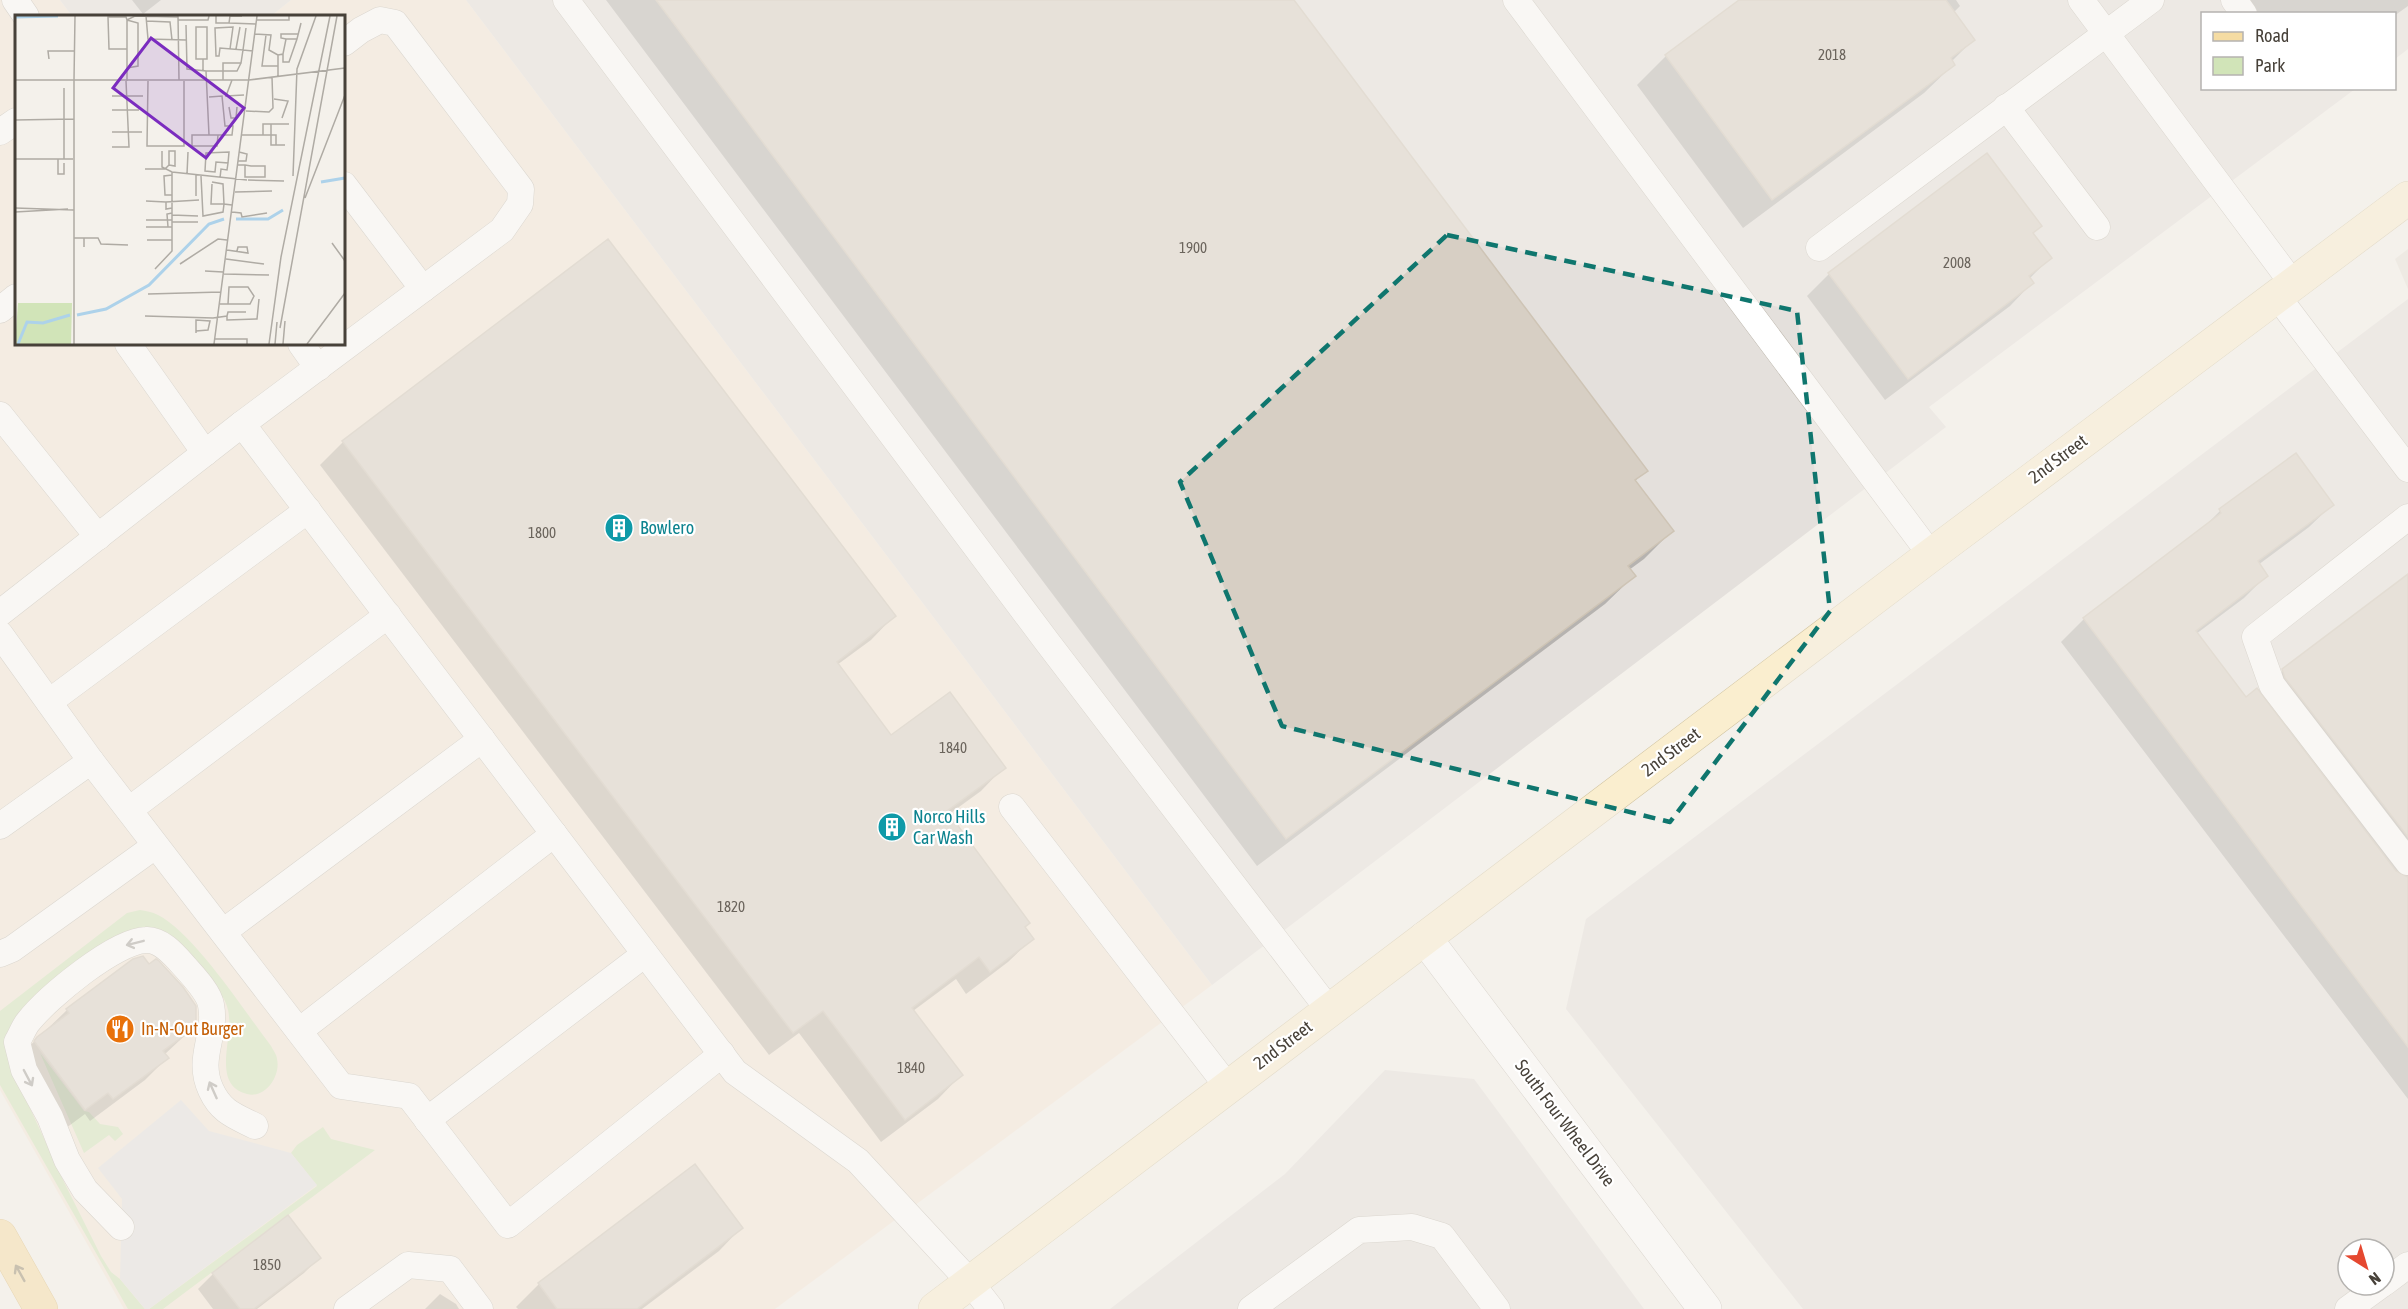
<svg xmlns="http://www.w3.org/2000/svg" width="2408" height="1309" font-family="'Asap Condensed',sans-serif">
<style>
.residential{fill:#e7e3d9}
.commercial{fill:#f3e7d8}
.industrial{fill:#e4e0dc;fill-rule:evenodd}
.green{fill:#d1e4b8}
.parking{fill:#e3e1df}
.shadow{fill:#0003}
.building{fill:#d7cfc4;stroke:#cec4b5;stroke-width:1.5}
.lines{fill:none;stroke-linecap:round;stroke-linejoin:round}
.lane-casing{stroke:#beb8ae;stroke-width:27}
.street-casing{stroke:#beb8ae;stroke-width:34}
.secondary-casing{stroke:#cfc29f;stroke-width:34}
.primary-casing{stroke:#d9b974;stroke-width:34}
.lane{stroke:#fff;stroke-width:26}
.street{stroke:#fff;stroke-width:33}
.secondary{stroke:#faeecf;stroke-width:33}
.primary{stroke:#f5dca3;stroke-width:33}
.oneway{stroke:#a3a09c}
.oneway2{stroke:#958769}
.marked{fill:none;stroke:#0f766e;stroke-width:4.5;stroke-dasharray:12 8;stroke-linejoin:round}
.labels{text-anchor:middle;stroke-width:4.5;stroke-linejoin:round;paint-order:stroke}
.number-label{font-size:15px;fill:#6b645c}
.street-label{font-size:18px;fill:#474139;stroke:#fff}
.culture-label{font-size:18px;fill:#0d838f;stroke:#fff;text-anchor:start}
.food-label{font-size:18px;fill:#c56008;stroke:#fff;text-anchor:start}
.inset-river{fill:none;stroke:#add2ea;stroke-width:3}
.inset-road{fill:none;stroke:#afaba4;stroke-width:1.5}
.view{fill:#7b2cbf;fill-opacity:0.15;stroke:#7b2cbf;stroke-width:3}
.inset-edge{fill:none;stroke:#474139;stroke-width:3}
</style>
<rect width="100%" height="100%" fill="#f4f1eb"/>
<!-- residential -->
<path class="residential" d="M2408,249V289L2395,259Z"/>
<!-- commercial -->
<path class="commercial" d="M0,0H60L72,16H16V344H344V16H271L291,0H466L1212,985L775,1309H124L0,1090Z"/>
<!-- industrial -->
<g class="industrial">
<path d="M60,0H291L271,16H72Z"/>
<path d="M466,0H2408V49L2395,59L2394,14H2202V88L2355,89L1929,407L1946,427L1212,985Z"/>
<path d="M2408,299V1309H1803L1566,1009L1586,919ZM2348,1249H2384V1285H2348Z"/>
<path d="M1385,1070L1474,1079L1644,1309H1110L1285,1174Z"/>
</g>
<!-- green -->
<g class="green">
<path d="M140,910C146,911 152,912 158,915C194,933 245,1012 271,1046C273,1050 277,1055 277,1059C281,1076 265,1099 247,1094C212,1085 232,1041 229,1017C229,1011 226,1003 224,999C218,989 183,943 175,938C170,934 163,932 158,930L13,1022L5,1037L11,1067L64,1182L101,1256L111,1272L120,1279L145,1309H128L0,1085V1011L127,913Z"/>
<path d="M40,1053L84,1111L89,1112L100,1124L118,1127L123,1134L115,1141L109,1135L84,1153Z"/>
<path d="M323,1127L331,1139L375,1150L163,1309H149L317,1186L291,1153L297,1145Z"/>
</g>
<!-- parking -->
<path class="parking" d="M181,1100L209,1131L291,1153L317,1185L149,1309H145L120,1279L122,1199L98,1168Z"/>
<!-- shadow -->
<g class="shadow">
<path d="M132,0H161L143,14Z"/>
<path d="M606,0H1292L1646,470L1635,481L1672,531L1644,559L1629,570L1634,576L1605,604L1257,866Z"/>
<path d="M1742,0H1956L1960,6L1953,13L1973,40L1951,62L1953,65L1924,93L1743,228L1637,85L1666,56Z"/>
<path d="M2230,0H2408V6L2394,16V14H2240Z"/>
<path d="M2040,226L2032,234L2050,258L2029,279L2032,283L2010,306L1885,400L1807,296L1829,274Z"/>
<path d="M343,442L894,616L871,640L837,665L891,737L1004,767L981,791L948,815L1032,939L1008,962L966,994L956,979L913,1011L961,1075L938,1099L881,1142L799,1033L769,1055L320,465Z"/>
<path d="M2332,505L2309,527L2258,565L2267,575L2244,598L2196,634L2246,699L2260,694L2283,671L2408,576V1099L2061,642L2084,619L2201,530L2220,511Z"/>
<path d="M67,1010L195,1026L164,1055L167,1058L145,1080L90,1121L85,1114L62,1131L14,1061Z"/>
<path d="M695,1167L741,1228L719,1251L642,1309H518L516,1307L539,1284Z"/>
<path d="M319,1258L304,1273L257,1309H213L198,1289L213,1274Z"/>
<path d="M440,1294L456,1304L459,1309H425Z"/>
</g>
<!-- building -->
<g class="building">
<path d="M656,0H1294L1648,471L1635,480L1674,531L1628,566L1636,576L1286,839Z"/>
<path d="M1739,0H1946L1975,40L1951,58L1955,65L1772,200L1665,55Z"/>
<path d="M1987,153L2042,226L2033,233L2052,258L2029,276L2034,283L1908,379L1828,273Z"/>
<path d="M608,239L896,616L837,662L891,735L950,692L1006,768L947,811L1030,923L1025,927L1034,939L990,972L979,957L912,1008L963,1075L905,1120L823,1011L793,1033L342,441Z"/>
<path d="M2296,453L2334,505L2258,561L2268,576L2196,631L2246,697L2257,688L2396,871L2408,877V1047L2083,618L2221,513L2219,509Z"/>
<path d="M2408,574V837L2285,678L2282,669Z"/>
<path d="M143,956L149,964L156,959L159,961L183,987L196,1006V1027L163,1051L169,1058L113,1099L108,1093L85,1110L34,1041L37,1037L69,1013L66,1009L133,959Z"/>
<path d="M695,1164L743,1228L637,1309H557L538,1283Z"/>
<path d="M288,1215L321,1258L254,1309H240L212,1273Z"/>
</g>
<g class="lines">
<!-- lane casing -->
<g class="lane-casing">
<g id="lane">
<path d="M15,0L26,16"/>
<path d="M566,0L1048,643L1329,1010"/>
<path d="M1516,0L1931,555"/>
<path d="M2081,0L2293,284"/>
<path d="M2234,0L2244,14"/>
<path d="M2006,107L2097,227"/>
<path d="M0,132L16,121"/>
<path d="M344,185L423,289"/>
<path d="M1819,248L2151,0"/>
<path d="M2277,296L2408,469"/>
<path d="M0,310L16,297"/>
<path d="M128,344L205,453"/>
<path d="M301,344L318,368"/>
<path d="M0,415L98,537"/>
<path d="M242,424L502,230L520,204L521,189L395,23L380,20L361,30L344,43"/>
<path d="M2408,517L2255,637L2272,685L2408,862"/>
<path d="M0,613L242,424L735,1072L858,1161L970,1282L991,1309"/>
<path d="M0,634L91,761"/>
<path d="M49,702L308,510"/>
<path d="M1012,807L1228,1087"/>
<path d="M129,810L388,615"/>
<path d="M0,826L91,761L341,1086L409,1096L508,1225L722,1054"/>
<path d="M223,932L482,739"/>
<path d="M0,954L12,949L155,846"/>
<path d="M299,1031L554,834"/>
<path d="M427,1120L645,954"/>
<path d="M121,1227L85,1190L67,1160L50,1117L24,1070L17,1042C21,1035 24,1027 28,1022C48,997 115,941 146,940C162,939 176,957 186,968C194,977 209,993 211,1005C217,1036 196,1058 211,1090C221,1112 235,1116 255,1126"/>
<path d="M2384,1283L2408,1265"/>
<path d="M347,1309L408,1265L450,1269L480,1309"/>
<path d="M1251,1309L1359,1230L1412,1227L1442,1236L1497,1309"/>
<path d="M2348,1309L2381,1285"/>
</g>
</g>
<!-- street casing -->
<g class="street-casing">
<path id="street" d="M1425,938L1705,1309"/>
</g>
<!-- secondary casing -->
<g class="secondary-casing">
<path id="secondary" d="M935,1309L1931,555L2408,198"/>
</g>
<!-- primary casing -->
<g class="primary-casing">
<path id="primary" d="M0,1236L41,1309"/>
</g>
<!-- lane -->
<use href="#lane" class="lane"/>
<!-- street -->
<use href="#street" class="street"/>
<!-- secondary -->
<use href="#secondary" class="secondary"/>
<!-- primary -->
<use href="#primary" class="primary"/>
</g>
<!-- one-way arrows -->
<defs><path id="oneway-shaft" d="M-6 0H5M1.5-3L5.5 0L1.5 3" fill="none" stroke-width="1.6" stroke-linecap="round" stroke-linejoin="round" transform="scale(1.5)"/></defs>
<g class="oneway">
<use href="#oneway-shaft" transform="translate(135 943) rotate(166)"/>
<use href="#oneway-shaft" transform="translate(28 1078) rotate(62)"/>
<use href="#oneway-shaft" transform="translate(213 1090) rotate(-114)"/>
</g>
<use class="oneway2" href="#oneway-shaft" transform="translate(20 1273) rotate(-119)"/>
<!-- marked area -->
<path d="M0 0H2408V1309H0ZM1447,235L1797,311L1830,611L1670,822L1282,726L1180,482Z" fill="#f4f1eb" fill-opacity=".55" fill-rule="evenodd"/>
<path class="marked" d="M1447,235L1797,311L1830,611L1670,822L1282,726L1180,482Z"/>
<!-- icons -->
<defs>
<g id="building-disc" transform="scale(1.5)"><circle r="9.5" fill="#0f9aa8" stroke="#fff"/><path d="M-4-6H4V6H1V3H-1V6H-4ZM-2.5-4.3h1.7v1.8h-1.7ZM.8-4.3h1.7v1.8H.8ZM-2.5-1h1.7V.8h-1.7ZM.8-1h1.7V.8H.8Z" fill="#fff"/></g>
<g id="restaurant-disc" transform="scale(1.5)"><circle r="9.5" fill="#e8710a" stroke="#fff"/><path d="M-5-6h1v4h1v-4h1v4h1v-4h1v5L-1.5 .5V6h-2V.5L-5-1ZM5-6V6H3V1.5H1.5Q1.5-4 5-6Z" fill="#fff"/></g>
</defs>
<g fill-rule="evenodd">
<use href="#building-disc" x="619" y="528"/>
<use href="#building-disc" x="892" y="827"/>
<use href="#restaurant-disc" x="120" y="1029"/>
</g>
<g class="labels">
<!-- number labels -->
<g class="number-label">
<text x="1832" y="60">2018</text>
<text x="1193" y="253">1900</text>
<text x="1957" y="268">2008</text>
<text x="542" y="538">1800</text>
<text x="953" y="753">1840</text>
<text x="731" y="912">1820</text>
<text x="911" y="1073">1840</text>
<text x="267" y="1270">1850</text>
</g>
<!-- street labels -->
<g class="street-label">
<text transform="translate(2058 459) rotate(-37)" y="6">2nd Street</text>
<text transform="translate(1671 752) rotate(-37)" y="6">2nd Street</text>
<text transform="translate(1283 1045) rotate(-37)" y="6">2nd Street</text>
<text transform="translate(1565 1123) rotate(53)" y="6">South Four Wheel Drive</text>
</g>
<!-- culture labels -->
<g class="culture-label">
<text x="640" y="534">Bowlero</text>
<text x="913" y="823">Norco Hills<tspan x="913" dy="21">Car Wash</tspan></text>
</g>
<!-- food labels -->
<g class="food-label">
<text x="141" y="1035">In-N-Out Burger</text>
</g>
</g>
<!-- overview -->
<g transform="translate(15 15)">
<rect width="330" height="330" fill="#f4f1eb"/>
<path d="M3,288H57L56,329H0Z" fill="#d1e4b8"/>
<path class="inset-river" d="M0,2L43,1M306,167L330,163M221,204H253L268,195M62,300L91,294L134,270L194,209L209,204M3,329L12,307L28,308L55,300"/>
<path class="inset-road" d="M131,1L133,24L171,25M163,1L164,65M201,1V8H214M227,1H215L214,8L241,9M163,5H193L194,1M242,5H274V1M131,6L155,7L157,25M171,10L172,54L191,56L194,120H217L218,111H210L207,81L194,82M240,19L256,20L254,35L263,40V62M251,20L247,51H263M271,24L266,23V19H283M215,34L218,12L200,13L201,41H204L205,33L228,35L231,13M221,34L225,12M268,39V47H274L282,24M263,40L268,39L271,24H282L286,8M34,44L33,36H60M188,44H192V12H181V44H188V56M112,53L123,51V8L112,5V34H94L93,2H111L112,5L120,1L163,2M191,56H222L226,48M0,65H59L60,1M208,65V48H226L228,35L238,36M217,65L211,81L229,80M112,66V34M133,66L132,131H169V66M49,73V144M97,81H128M259,84L273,86L267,103M214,92L216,103H221L222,92M97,95H124M231,96L254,97L258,93L257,62M0,105L59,104M97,117H127M194,120H177V131H202L203,120M227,120H261V130H270M248,120V109H256M261,130H256V109H274M97,132H114L111,66M147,136V152L157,157L232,165M0,144H58M43,144V159H49V148M223,146H231L232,139L224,137M223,150H230L236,151H250V162H230V150M130,154H150L154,150V136H160V151L154,150M172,159L173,137M186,161L188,201L208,197L209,189H196L197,169M278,161L282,54L301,1M205,163L206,154L212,155L213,148L201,147L200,157L190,156L191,138L214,137L213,148M233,165L269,166M197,167L208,169L209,189L217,190M220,177L257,176M157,180H150L149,161L157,160M181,181V160M290,183L330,80M131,186L151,187M0,193L59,195M157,193L151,194V187L184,185M0,197L53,194M217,197L226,198L227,202L252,198M157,200L183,201M131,205H157M157,207H183M131,212H157M153,212L152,199L157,198M59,223H69V232M69,223H83L86,229L113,230M132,225H157M317,228L330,246M212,235L233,238L232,232H223L222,236M211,244L249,249M165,249L203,224L212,225M140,254L157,236V157M190,256L208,257M209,259L254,260M133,279L206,277M205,289H235L239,281L233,272H214L213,289M130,301L198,303L212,301L213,297H231M212,301V305L242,304L244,284M265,313L322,1M181,316L193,315L195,306L181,305V318M200,324H232V329M59,329V65H234L330,53M199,329L242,1M254,329L266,242L315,1M260,329L262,307M268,329L270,306M292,329L330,278"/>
<path class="view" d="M136,23L229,93L191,143L98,73Z"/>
<rect width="330" height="330" class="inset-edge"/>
</g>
<!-- legend -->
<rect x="2201" y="12" width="195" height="78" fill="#ffffff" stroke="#b5b3b0" stroke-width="1.5"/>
<rect x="2213" y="32" width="30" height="9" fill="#f5dca3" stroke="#b5b3b0" stroke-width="1.5"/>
<text x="2255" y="42" font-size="18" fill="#474139">Road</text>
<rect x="2213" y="57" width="30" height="18" fill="#d1e4b8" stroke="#b5b3b0" stroke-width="1.5"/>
<text x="2255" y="72" font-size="18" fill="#474139">Park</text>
<!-- north arrow -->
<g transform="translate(2366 1267) rotate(143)"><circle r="28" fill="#ffffff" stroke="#b5b3b0" stroke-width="1.5"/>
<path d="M0-4.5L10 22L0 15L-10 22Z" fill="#e54830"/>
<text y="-9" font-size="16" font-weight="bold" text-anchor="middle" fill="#474139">N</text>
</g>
</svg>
